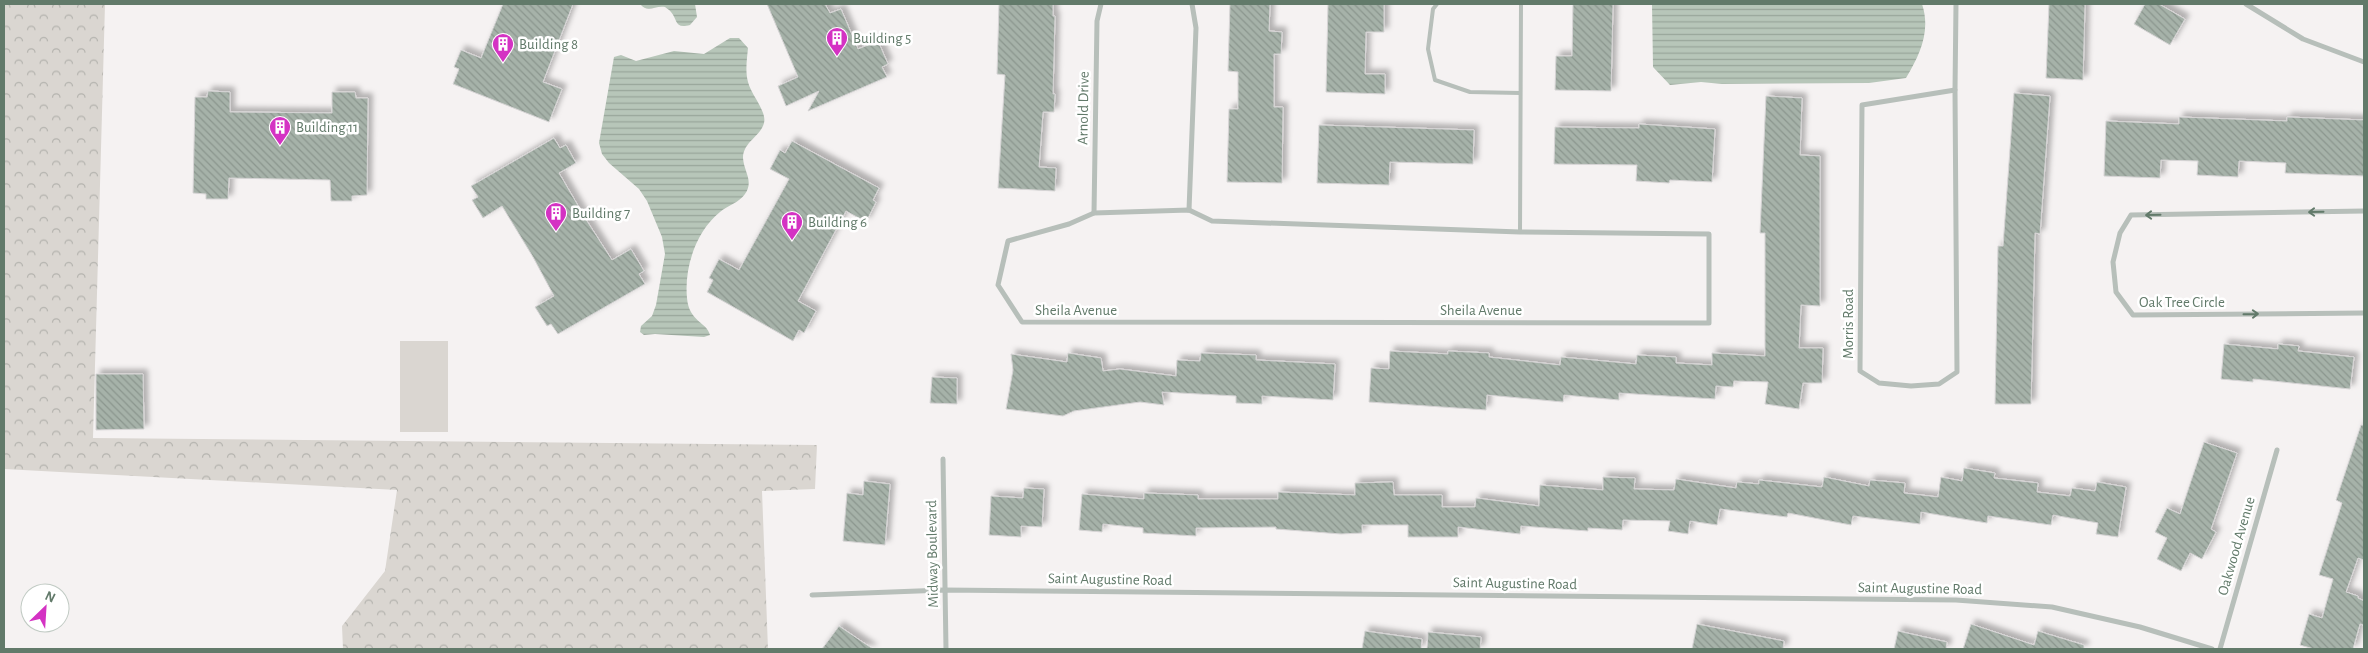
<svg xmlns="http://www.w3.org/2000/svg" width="2368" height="653" font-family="'Alegreya Sans',sans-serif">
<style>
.forest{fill:url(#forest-crowns)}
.pitch{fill:#dad6d1}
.water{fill:url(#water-rules)}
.building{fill:url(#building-back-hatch);stroke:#d6d4d5;filter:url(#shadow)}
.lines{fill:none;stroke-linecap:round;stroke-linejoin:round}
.service{stroke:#b7bfba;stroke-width:4}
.minor{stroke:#b7bfba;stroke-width:5}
.oneway{stroke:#627a6a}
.labels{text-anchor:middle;stroke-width:5;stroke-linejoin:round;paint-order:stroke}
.poi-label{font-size:15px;fill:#627a6a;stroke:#fff;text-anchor:start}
.street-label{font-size:15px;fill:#627a6a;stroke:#fff}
</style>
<defs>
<pattern id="forest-crowns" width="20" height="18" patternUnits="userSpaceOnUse" patternTransform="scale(1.25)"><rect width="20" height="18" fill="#dad6d1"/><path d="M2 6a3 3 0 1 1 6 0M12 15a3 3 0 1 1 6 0" fill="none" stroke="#b4b3ae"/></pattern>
<pattern id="water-rules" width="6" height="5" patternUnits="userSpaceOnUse" patternTransform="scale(1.25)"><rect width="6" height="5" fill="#b7c6b9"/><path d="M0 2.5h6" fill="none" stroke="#98a69a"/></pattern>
<pattern id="building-back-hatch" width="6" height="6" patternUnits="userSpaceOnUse" patternTransform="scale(1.25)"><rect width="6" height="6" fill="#a6b2a9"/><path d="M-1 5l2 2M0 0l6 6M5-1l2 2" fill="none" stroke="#8b968e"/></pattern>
<filter id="shadow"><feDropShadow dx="4.5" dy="-4.5" stdDeviation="2.5" flood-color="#0004"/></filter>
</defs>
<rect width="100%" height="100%" fill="#f5f2f2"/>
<!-- forest -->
<path class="forest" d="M4,4H105L93,438L817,445L815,489L762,491L768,649H343L342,626L385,571L397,490L4,469Z"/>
<!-- pitch -->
<rect class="pitch" x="400" y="341" width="48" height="91"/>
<!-- water -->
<g class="water">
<path d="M640,4H695L697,17L690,25C674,29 678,20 671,12C670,10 667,9 665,7C655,5 648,14 640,4Z"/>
<path d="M1922,4C1931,31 1920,55 1906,78L1869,83L1722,84L1701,82L1670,85L1653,67L1652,4Z"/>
<path d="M730,38H739L748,48C747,59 745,71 748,82C751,95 767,111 764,123C761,136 743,142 743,158C744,172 754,181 745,194C740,202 727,206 720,212C696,231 684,268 687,298C689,322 707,322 710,335L704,337L655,334L644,335L640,332L641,326L652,316L656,305L665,254L662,237L647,201L639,189L609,163L602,154L599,143L614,57L621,55L636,61L674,51L704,54Z"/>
</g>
<!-- building -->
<g class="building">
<path d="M503,4H573L543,82L562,89L549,122L453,84L459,69L454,67L461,50L481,58Z"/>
<path d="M767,4H825L830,13L841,9L858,49L878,41L888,64L882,67L887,77L808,111L819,91L786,106L778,86L798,77Z"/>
<path d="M999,4H1053V16H1055L1053,94H1055L1054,112H1043L1039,167L1056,168L1055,191L998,188L1005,75L997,74Z"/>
<path d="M1230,4H1270L1269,31L1282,32L1281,54H1274V107H1283L1282,183L1227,182L1229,109H1238V72L1228,71Z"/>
<path d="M1328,4H1384V32H1366L1365,74H1385V94L1326,92Z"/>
<path d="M1573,4H1613L1611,91L1555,90L1556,56H1572Z"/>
<path d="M2049,4H2085L2083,80L2046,78Z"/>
<path d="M2145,4H2159L2185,19L2170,45L2134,24Z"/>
<path d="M208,91L230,92V112L332,113V92H355L356,98H368L367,195L352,196V201H331L330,180L229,178L228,199H206V194L193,193L195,97H207Z"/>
<path d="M2014,93L2050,96L2040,234L2035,233L2031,404H1995L1998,246H2003Z"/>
<path d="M1766,96L1802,98L1800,155L1820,156V306L1801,305L1799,348H1823L1822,383H1803L1799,409L1765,404L1768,382L1734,381L1733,387L1716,386L1715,399L1619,393V400L1564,395L1563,402L1487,395L1486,410L1369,402L1371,368L1389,369L1390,351L1448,354V351L1489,353V357L1560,365L1561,357L1636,364L1637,355L1676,357V363L1712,365V353L1765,356V233H1760Z"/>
<path d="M2179,117L2287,121V117L2364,120V176L2285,173L2286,163L2239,161L2238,177L2197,175L2198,161L2161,160L2160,178L2104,176L2106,121L2179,124Z"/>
<path d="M1639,124L1715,129L1712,182L1670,180L1669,183L1636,181L1637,165L1554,164L1555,127L1639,128Z"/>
<path d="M1319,125L1474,130L1473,164L1390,162L1389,185L1317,183Z"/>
<path d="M554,138L560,148L566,145L576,163L559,173L587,221L612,260L631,249L644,271L639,274L645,284L558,334L551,324L547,326L535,307L554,296L533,257L502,206L483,218L472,200L478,197L471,186Z"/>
<path d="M792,141L879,188L873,200L876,202L866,222L846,211L798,301L816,311L804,333L799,330L793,341L707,292L713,280L709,278L719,259L739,270L789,179L770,169L780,150L785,153Z"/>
<path d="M2224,344L2278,349V344L2299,346L2298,351L2354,357L2350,389L2253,379V382L2221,379Z"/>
<path d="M1068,353L1101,358L1103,371L1120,369L1176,376L1177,360L1200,361L1201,353L1256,355V360L1335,364L1333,400L1262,396V404L1236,403V396L1162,392L1164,405L1140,402L1074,411L1063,416L1006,409L1013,370L1011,354L1067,362Z"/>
<path d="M96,374H143L144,429L96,430Z"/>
<path d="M932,377L957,378V404L930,403Z"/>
<path d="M2361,425H2364V560L2358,558L2346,592L2358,596V598L2364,601V625L2360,624L2353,649H2314L2300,645L2309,614L2322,618L2333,579L2319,575L2342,503L2336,500Z"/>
<path d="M2204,442L2237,453L2211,529L2216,532L2202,559L2190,553L2181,571L2157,559L2167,538L2155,532L2167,508L2180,514Z"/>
<path d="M1964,468L1995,473L1994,478L2038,483L2037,492L2070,496L2072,488L2095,491L2097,482L2126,487L2118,537L2096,534L2098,523L2053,515L2051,525L1988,516L1987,523L1921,512L1920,524L1853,516L1851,525L1788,513L1787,517L1720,509L1717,525L1690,521L1688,534L1668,531L1670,521L1623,520L1622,530L1588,528V531L1521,526L1520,534L1458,527V537H1408V525H1362V533L1341,534L1276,529V527L1196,528V536L1143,533V528L1103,524L1102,532L1079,530L1082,494L1144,499V493L1198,495V499H1278V492L1355,495V483L1393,482L1394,495H1442V507H1475L1476,498L1539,506L1540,485L1603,490V477L1635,478L1634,489L1674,490L1676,479L1736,488L1737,482L1759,484V480L1822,487L1824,477L1869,486L1870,480L1905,483L1904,493L1938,497L1941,477L1962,481Z"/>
<path d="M864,481L890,484L885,545L843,541L847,493L863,495Z"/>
<path d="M1024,488L1044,489L1042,527L1021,526V537L989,535L991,496L1023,498Z"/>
<path d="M1697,624L1784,641L1783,649H1692Z"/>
<path d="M1971,624L2034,645L2038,631L2084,645V649H1963Z"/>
<path d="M839,626L873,649H822Z"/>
<path d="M1365,631L1422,639L1421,649H1362Z"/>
<path d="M1898,631L1947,642L1946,649H1894Z"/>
<path d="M1428,632L1481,637L1480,649H1427Z"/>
</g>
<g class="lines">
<!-- service -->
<g class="service">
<path d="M1437,4L1433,9L1428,49L1435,80L1470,92L1520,93"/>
<path d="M1520,232L1521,4"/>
</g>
<!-- minor -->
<g class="minor">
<path d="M2246,4L2303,39L2364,62"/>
<path d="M1955,90L1957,372L1939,384L1911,386L1879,383L1860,371L1862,105Z"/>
<path d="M1955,90L1956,4"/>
<path d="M1189,210L1212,221L1520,232L1709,234V323L1022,322L998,285L1008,241L1069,224L1094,213Z"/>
<path d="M1189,210L1196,28L1192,4"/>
<path d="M2364,211L2131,215L2120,233L2113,262L2116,292L2133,315L2364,313"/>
<path d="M1094,213L1097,21L1101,4"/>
<path d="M943,459L946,649"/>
<path d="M812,595L944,590L1956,600L2052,607L2140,627L2212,649"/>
<path d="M2220,649L2277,450"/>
</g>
</g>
<!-- one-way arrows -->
<defs><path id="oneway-shaft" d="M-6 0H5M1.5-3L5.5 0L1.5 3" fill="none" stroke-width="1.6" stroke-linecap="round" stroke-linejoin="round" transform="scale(1.25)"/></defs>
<g class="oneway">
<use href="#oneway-shaft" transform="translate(2316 212) rotate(179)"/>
<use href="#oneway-shaft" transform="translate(2153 215) rotate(179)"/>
<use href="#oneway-shaft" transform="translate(2251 314) rotate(-1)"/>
</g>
<!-- icons -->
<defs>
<g id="building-pin" transform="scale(1.125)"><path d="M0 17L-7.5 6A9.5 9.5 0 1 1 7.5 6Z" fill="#d432c3" stroke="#fff"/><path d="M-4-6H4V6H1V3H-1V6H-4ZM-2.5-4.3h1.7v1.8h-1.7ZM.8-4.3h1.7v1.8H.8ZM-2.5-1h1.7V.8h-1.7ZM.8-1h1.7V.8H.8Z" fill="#fff"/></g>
</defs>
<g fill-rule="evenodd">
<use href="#building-pin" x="837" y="38"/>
<use href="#building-pin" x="503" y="44"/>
<use href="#building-pin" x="280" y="127"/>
<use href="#building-pin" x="556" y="213"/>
<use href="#building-pin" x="792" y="222"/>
</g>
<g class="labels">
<!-- poi labels -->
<g class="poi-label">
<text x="853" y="43">Building 5</text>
<text x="519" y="49">Building 8</text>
<text x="296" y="132">Building 11</text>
<text x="572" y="218">Building 7</text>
<text x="808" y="227">Building 6</text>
</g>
<!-- street labels -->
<g class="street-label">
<text transform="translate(1083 108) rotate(-89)" y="5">Arnold Drive</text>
<text x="2182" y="307">Oak Tree Circle</text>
<text x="1076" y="315">Sheila Avenue</text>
<text x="1481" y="315">Sheila Avenue</text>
<text transform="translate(1848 324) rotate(-90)" y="5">Morris Road</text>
<text transform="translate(2236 546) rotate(-74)" y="5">Oakwood Avenue</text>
<text transform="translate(932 554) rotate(-91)" y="5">Midway Boulevard</text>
<text transform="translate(1110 579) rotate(1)" y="5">Saint Augustine Road</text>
<text transform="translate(1515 583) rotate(1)" y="5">Saint Augustine Road</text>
<text transform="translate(1920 588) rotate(1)" y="5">Saint Augustine Road</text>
</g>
</g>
<!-- border -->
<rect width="2368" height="653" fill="none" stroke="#627a6a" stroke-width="10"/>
<!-- north arrow -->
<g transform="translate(45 608) rotate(25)"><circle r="24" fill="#ffffff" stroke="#c0cac3"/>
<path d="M0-4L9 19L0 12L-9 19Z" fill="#d432c3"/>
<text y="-8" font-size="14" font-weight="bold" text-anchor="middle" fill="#627a6a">N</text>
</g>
</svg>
